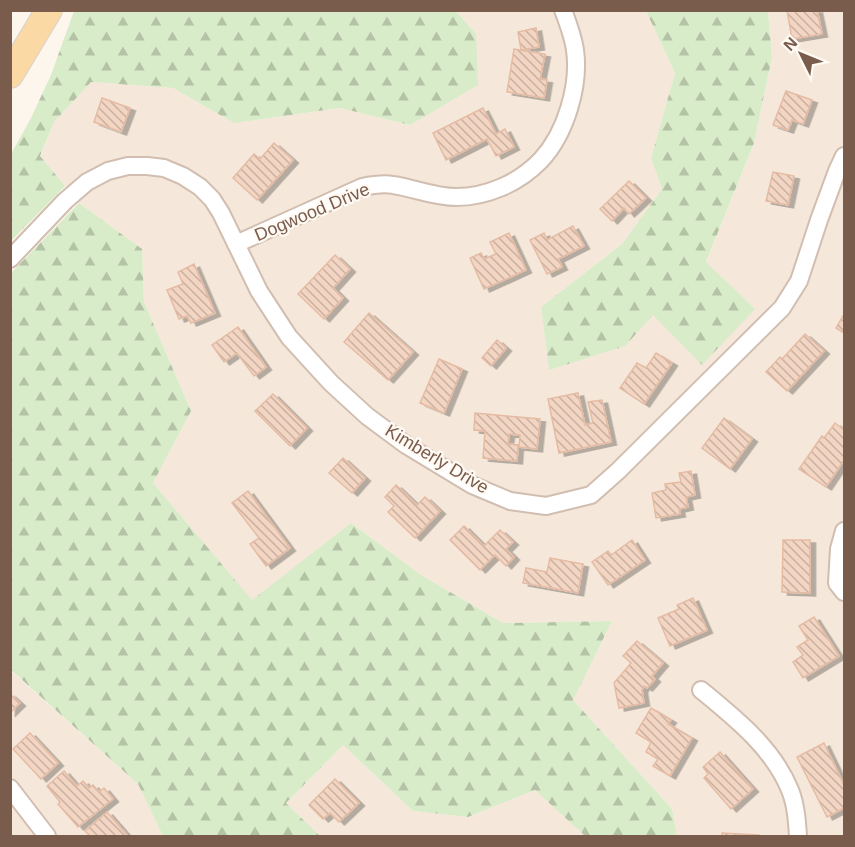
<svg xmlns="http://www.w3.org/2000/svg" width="855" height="847" font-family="Helvetica,sans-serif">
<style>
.residential{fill:#f5e8da}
.forest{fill:url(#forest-firs)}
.building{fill:url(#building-back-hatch);stroke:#e6bba3;stroke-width:1.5;filter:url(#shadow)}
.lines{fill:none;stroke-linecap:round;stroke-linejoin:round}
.street-casing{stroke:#d1beb0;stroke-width:20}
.primary-casing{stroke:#dad1cd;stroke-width:28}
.street{stroke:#fff;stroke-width:16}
.primary{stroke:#fbd9a5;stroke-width:26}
.labels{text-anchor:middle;stroke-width:4.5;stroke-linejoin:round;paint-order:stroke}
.street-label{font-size:18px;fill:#7a5c4d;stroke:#fffaf3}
</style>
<defs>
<pattern id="forest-firs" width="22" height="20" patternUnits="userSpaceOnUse" patternTransform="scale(1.5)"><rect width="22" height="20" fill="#d8ecc9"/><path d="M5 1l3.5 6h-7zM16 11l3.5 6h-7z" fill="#b4c2a5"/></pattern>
<pattern id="building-back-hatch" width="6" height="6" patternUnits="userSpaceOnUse" patternTransform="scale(1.5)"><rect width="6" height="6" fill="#f3d5c3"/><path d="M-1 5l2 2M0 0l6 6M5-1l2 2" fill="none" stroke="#cab0a1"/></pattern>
<filter id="shadow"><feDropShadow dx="5.5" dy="3" stdDeviation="0" flood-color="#0004"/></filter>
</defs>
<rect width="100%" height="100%" fill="#fdf6ec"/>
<!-- residential -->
<g class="residential">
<path d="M456,11H646L675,73L651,158L662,189L622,244L541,307L549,369L625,346L653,314L706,263L754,143L772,57L768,11H844V836H677L672,809L573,700L612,621L503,623L421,575L351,523L252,601L153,483L191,411L144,302L142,249L79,203L40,157L54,122L91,82L173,88L234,123L340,108L410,125L476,34Z"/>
<path d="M10,670L138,784L163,836H11Z"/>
<path d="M343,745L413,811L468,817L535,790L585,836H320L286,803Z"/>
</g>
<!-- forest -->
<g class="forest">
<path d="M74,11H456L476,34L478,85L410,125L340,108L234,123L173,88L91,82L54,122L40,156L65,186L11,241V154L31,118L51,75Z"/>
<path d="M646,11H768L772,57L754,143L706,262L755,309L702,365L653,315L625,346L549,370L541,307L622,244L662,189L651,158L675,73Z"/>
<path d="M79,203L142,249L144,302L191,411L153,483L252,600L351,523L421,575L503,623L612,621L573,700L672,809L677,836H585L535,790L468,817L413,811L343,745L286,803L320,836H163L138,784L11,670V273Z"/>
</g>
<!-- building -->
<g class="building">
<path d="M787,10H817L822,34L792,39Z"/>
<path d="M536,28L539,47L521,50L518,32Z"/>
<path d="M514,49L545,54L540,79L547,80L544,98L507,92Z"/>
<path d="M786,91L812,100L803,124L792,120L788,130L773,125Z"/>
<path d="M102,98L130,108L121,132L94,122Z"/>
<path d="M483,108L496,134L505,129L514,147L496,156L487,139L446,160L433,133Z"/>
<path d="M274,143L293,160L257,200L233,178L254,154L260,159Z"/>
<path d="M773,172L794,176L788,205L766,201Z"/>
<path d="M629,181L646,198L629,214L624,208L612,221L600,209Z"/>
<path d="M573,226L584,246L558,259L562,267L547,274L530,240L544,233L547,240Z"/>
<path d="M509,233L526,270L484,289L470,258L481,253L484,259L496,254L490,242Z"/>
<path d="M335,255L350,269L333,288L343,298L324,319L298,294Z"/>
<path d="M194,264L215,313L191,323L187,316L179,319L167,290L183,284L178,272Z"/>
<path d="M369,313L413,352L388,380L344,342Z"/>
<path d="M844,314V333L836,328Z"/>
<path d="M238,327L266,367L254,376L237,353L224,362L212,345Z"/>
<path d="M805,334L824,351L787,391L766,372L780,357L782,359Z"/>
<path d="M497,340L506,348L491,366L482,358Z"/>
<path d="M656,353L672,363L644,404L620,388L637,363L646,368Z"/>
<path d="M439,359L462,369L444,413L420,403Z"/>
<path d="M578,393L585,425L593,423L588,402L602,400L611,442L559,453L548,399Z"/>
<path d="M273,394L307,428L290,446L255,411Z"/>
<path d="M475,413L540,419L537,449L519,447L520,435L509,434L508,444L518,445L517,461L483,458L485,431L474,430Z"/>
<path d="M724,418L752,439L730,469L702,448Z"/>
<path d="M835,423L844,430V460L826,487L799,469L822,436L824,438Z"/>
<path d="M343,458L365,478L352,493L329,473Z"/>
<path d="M691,471L695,495L686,497L688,507L679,509L680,514L656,518L652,493L666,490L665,484L681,482L679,473Z"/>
<path d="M396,485L417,505L425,497L440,511L415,538L388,512L394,506L385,497Z"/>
<path d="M248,491L290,548L266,566L250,544L259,538L232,503Z"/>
<path d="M464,526L484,546L500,530L513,542L506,549L514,557L506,566L495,555L480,570L450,540Z"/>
<path d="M632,540L645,560L608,585L592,562L608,551L611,555Z"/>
<path d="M783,540H810V593L782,592Z"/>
<path d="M550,558L583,564L578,593L523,583L526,568L547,572Z"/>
<path d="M693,598L707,630L670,646L658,618L679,609L677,605Z"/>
<path d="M814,617L839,656L803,678L793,662L803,655L797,647L808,640L799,626Z"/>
<path d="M637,641L663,663L652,676L655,679L647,688L644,686L642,690L644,703L619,708L614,683L631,663L623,656Z"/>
<path d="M10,694L20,703L10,713Z"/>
<path d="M651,708L671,720L668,724L692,738L670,776L653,766L658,759L646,752L651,742L636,733Z"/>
<path d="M30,733L58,763L41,779L13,749Z"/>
<path d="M824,743L844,785V808L827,817L797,757Z"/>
<path d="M720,752L753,789L731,809L704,778L708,774L703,767Z"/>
<path d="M64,771L77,786L83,781L89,788L93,785L99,792L104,788L113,799L78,827L58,804L60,802L47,786Z"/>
<path d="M335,779L359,803L339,822L330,813L323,819L309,805Z"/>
<path d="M107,812L128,836H90L85,831Z"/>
<path d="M722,833L759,835V836H722Z"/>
</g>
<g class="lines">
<!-- street casing -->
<g class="street-casing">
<g id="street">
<path d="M236,244L362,187C372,185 383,183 393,185C414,188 434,197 456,197C487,197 519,183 541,160C566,133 580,85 575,50C573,36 568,23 563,10"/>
<path d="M10,259L65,201L87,182L108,171L128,166H147L164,168L183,176L200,187L212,199L221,213L259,291L289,337L331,383L367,416L406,445L472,485L510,501L546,506L591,495L618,471L782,308L799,281L819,220L837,171L844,156"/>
<path d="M844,531L839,549L837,583L844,592"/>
<path d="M701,690C735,718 773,748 790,790C796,805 797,821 798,836"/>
<path d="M10,788L47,836"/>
</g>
</g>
<!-- primary casing -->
<g class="primary-casing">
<path id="primary" d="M10,75L49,10"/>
</g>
<!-- street -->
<use href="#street" class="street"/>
<!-- primary -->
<use href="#primary" class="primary"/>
</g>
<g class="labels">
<!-- street labels -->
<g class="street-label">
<text transform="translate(312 212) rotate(-23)" y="6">Dogwood Drive</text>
<text transform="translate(437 459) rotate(31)" y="6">Kimberly Drive</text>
</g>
</g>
<!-- border -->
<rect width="855" height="847" fill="none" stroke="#7a5c4d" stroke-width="24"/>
<!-- north arrow -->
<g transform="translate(801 54) rotate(313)" stroke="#fffaf3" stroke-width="4.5" paint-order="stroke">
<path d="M0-4.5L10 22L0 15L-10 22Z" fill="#7a5c4d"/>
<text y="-9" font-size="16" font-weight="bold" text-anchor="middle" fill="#7a5c4d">N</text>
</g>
</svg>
